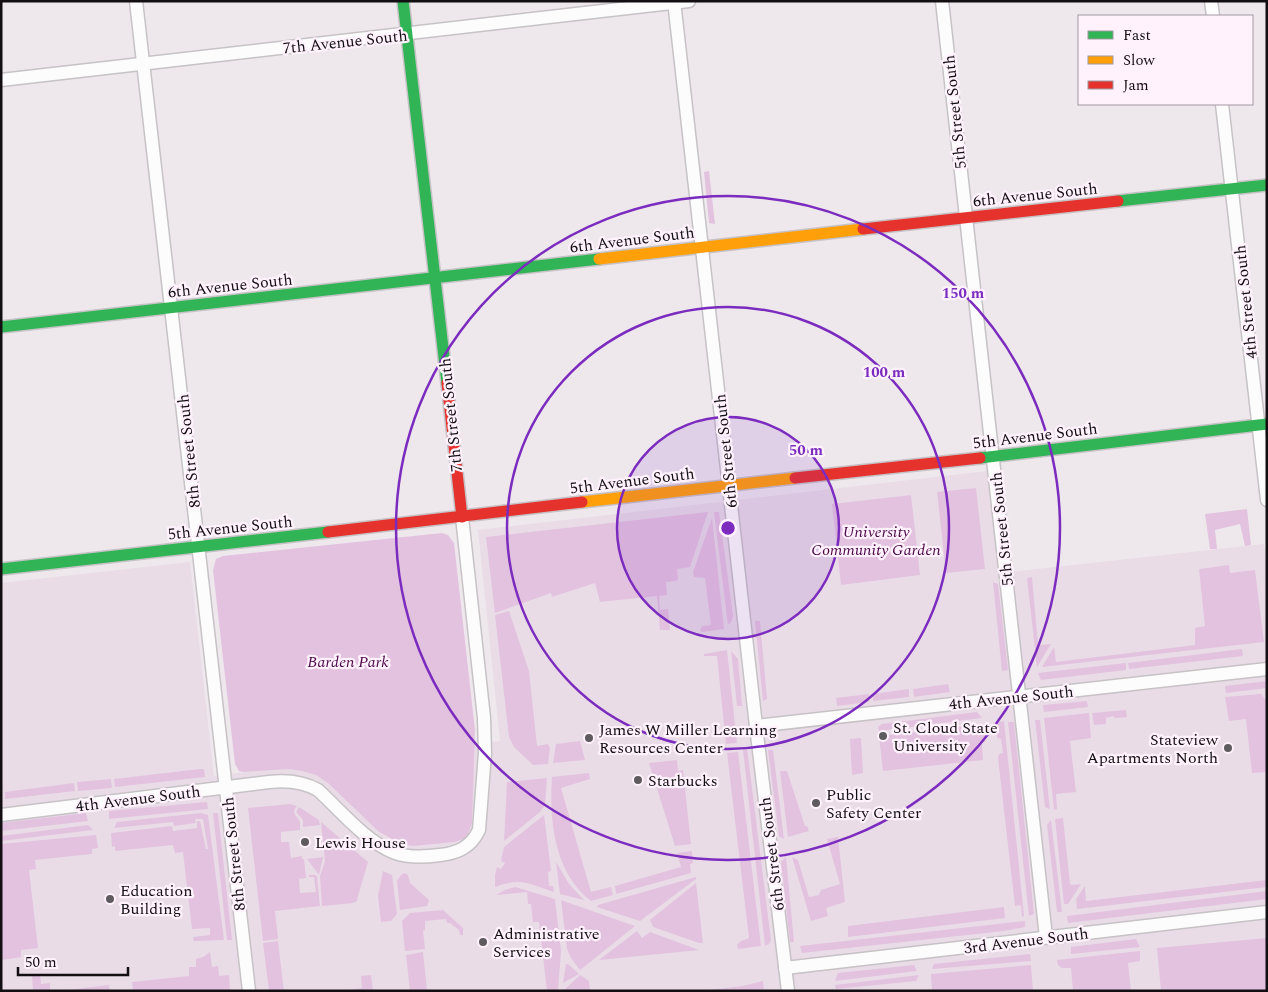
<svg xmlns="http://www.w3.org/2000/svg" width="1268" height="992" font-family="Spectral,serif">
<style>
.built{fill:#e9dce7}
.green{fill:#e3c2df}
.lines{fill:none;stroke-linecap:round;stroke-linejoin:round}
.street-casing{stroke:#c6c2c5;stroke-width:15}
.fast-casing{stroke:#c6c2c5;stroke-width:14}
.slow-casing{stroke:#c6c2c5;stroke-width:14}
.jam-casing{stroke:#c6c2c5;stroke-width:14}
.street{stroke:#fcfcfc;stroke-width:12}
.fast{stroke:#30b455;stroke-width:11}
.slow{stroke:#ff9f0a;stroke-width:11}
.jam{stroke:#e5322d;stroke-width:11}
.ring{fill:none;stroke:#7b2cbf;stroke-width:2.5}
.poi-dot{fill:#5f5a5e;stroke:#fff2fd;stroke-width:2}
.labels{text-anchor:middle;stroke-width:4.5;stroke-linejoin:round;paint-order:stroke}
.street-label{font-size:16px;fill:#120e11;stroke:#fff2fd}
.park-label{font-size:16px;font-style:italic;fill:#4b0747;stroke:#fff2fd}
.poi-label{font-size:16px;fill:#120e11;stroke:#fff2fd;text-anchor:start}
.centre{fill:#7b2cbf;stroke:#fff2fd;stroke-width:2.5}
.ring-label{font-size:15px;text-anchor:middle;font-weight:bold;fill:#7b2cbf;stroke:#fff2fd;stroke-width:4.5;stroke-linejoin:round;paint-order:stroke}
</style>
<rect width="100%" height="100%" fill="#eee8ed"/>
<!-- built -->
<path class="built" d="M987,471L999,573L1264,544L1267,569V991H1V583L190,562L214,776L500,741L478,530Z"/>
<!-- green -->
<g class="green">
<path d="M709,171L715,224L709,223L704,172Z"/>
<path d="M976,488L985,569L946,573L937,492Z"/>
<path d="M911,495L920,575L841,585L832,504Z"/>
<path d="M1247,509L1251,545L1245,546L1240,524L1215,530L1217,549H1210L1205,514Z"/>
<path d="M708,512L690,567L677,569L678,579L676,581L666,582L667,595L659,596L660,610L668,609L670,630H660L657,596L600,602L595,583L552,597L551,593L495,613L486,537Z"/>
<path d="M714,512H719L733,616L731,622L728,625Z"/>
<path d="M712,518L724,629L702,632L700,630L702,626L711,625L705,578L694,577L693,572Z"/>
<path d="M442,533L448,535L454,543L475,730L472,823L468,834L464,839L454,842L413,846L401,844L378,831L328,783L316,775L302,771L289,769L243,772L239,771L235,764L213,570L216,559L223,556Z"/>
<path d="M1229,565L1230,573L1255,570L1264,642L1042,667L1054,647L1056,662L1195,645V628L1205,626L1199,569Z"/>
<path d="M1032,577L1038,645L1051,644L1037,667L1027,578Z"/>
<path d="M993,582L998,584L1008,670L1002,671Z"/>
<path d="M509,611L529,671L537,746L548,744L550,748L548,764L533,765L514,747L509,737L495,615Z"/>
<path d="M755,621H760L767,699L763,701Z"/>
<path d="M1242,649L1243,656L1129,669L1128,663Z"/>
<path d="M727,650L737,743L726,744L717,656H704V654Z"/>
<path d="M731,651L738,659L742,706H737Z"/>
<path d="M1126,663V670L1041,680L1038,673Z"/>
<path d="M1267,681V688L1226,693L1225,686Z"/>
<path d="M948,684L950,692L914,697L913,689Z"/>
<path d="M909,689V697L873,701V694Z"/>
<path d="M869,694V702L837,706L836,698Z"/>
<path d="M1261,694L1267,701V772L1252,773L1246,719L1229,721L1225,697Z"/>
<path d="M1087,701L1088,707L1044,712L1043,705Z"/>
<path d="M1126,710L1127,717L1115,718L1113,716L1106,718V724L1094,725L1092,713Z"/>
<path d="M977,712L982,718L879,731L878,727L882,724Z"/>
<path d="M1089,713L1091,738L1070,741L1076,792L1056,794L1057,809L1054,810L1044,718Z"/>
<path d="M1035,720H1040L1050,809L1045,807Z"/>
<path d="M1004,721L1024,916L1022,917L1021,905L1015,906L998,758L999,754L1003,753L1001,739L997,738L995,723Z"/>
<path d="M1008,722H1014L1034,914L1029,916Z"/>
<path d="M984,724L985,742L982,743L983,760L883,771L879,736Z"/>
<path d="M861,738L863,773L852,775L850,739Z"/>
<path d="M580,741L585,760L553,763L556,744Z"/>
<path d="M747,748L771,940L769,944L765,946L743,750Z"/>
<path d="M768,750H773L784,839L779,836Z"/>
<path d="M738,752L761,946L738,949L737,945L741,941L749,938L727,753Z"/>
<path d="M677,760L678,771L683,770L691,844L675,846L649,763Z"/>
<path d="M200,769H204L205,777L115,787L114,779Z"/>
<path d="M780,771H787L805,826H807L809,831L788,837Z"/>
<path d="M589,773L590,779L561,788L591,892L611,887L613,895L591,901C554,873 549,819 552,777Z"/>
<path d="M547,778L545,805L540,812L504,841L507,782Z"/>
<path d="M111,779L112,788L78,791L77,782Z"/>
<path d="M74,783L75,791L5,799V792Z"/>
<path d="M207,802L208,809L109,819V811Z"/>
<path d="M290,804L297,806C290,814 297,815 300,822C300,825 300,828 300,830L281,832V842H289L291,858L302,856V859H304L306,878L299,879L300,893L316,892L314,877H309V875H315L317,876L320,906L275,911L278,939L263,941L248,808Z"/>
<path d="M299,807L319,820L320,825L303,827V820L296,812Z"/>
<path d="M86,813L88,821L1,831V823Z"/>
<path d="M201,813L208,815L224,940L194,941L193,937L210,935V928L192,929L183,852L175,853L173,845L115,851V846L112,847L111,833L172,826L173,831L197,828V821H200L206,849H208L203,819H195L196,823L174,826L173,822L114,828L117,822Z"/>
<path d="M213,813H218L232,940H227Z"/>
<path d="M544,815L551,871L548,872L549,886H553L554,892C529,884 521,877 495,887V875L497,867L501,869L505,863L501,861L504,847Z"/>
<path d="M1063,818L1070,884L1072,885L1081,884L1068,904H1064L1055,819Z"/>
<path d="M1051,820L1062,912H1057L1047,825Z"/>
<path d="M321,822L368,862L358,896L357,901L353,903L322,906L320,876L325,861Z"/>
<path d="M88,825L93,830L1,841V836Z"/>
<path d="M96,835L98,848L92,849V854L35,860L36,869L29,870L38,948L21,950V957L2,960L1,844Z"/>
<path d="M838,837L845,902L826,908L828,916L811,921L792,857L798,860L809,897L819,895L821,890L840,884L827,839Z"/>
<path d="M692,851L693,863L690,864L691,873L616,894L615,886L681,867L677,853Z"/>
<path d="M323,857L319,875L307,859Z"/>
<path d="M786,857L794,942H790L781,862Z"/>
<path d="M556,862L569,884L584,900L560,894Z"/>
<path d="M383,871L392,875L397,914L391,921L381,922L378,896Z"/>
<path d="M404,873L408,875L410,883L429,900L427,906L400,910L397,881L401,875Z"/>
<path d="M696,877V879L640,921L597,907L598,905Z"/>
<path d="M1267,880V887L1077,909L1076,899L1085,886L1086,901Z"/>
<path d="M696,883L703,943H699L653,927L650,920Z"/>
<path d="M515,887L555,899L561,951L558,991H547L539,922H533L531,904H528L527,892L496,895L505,890Z"/>
<path d="M1267,891V899L1068,923L1067,916Z"/>
<path d="M561,900L626,923L635,926L580,970L571,958L567,949Z"/>
<path d="M1004,907L1005,918L848,937V926Z"/>
<path d="M443,910L463,928V935H460L459,930L450,923H447L446,919L425,921V930L423,931L425,949L405,951L402,921L410,913Z"/>
<path d="M1025,921V927L1004,931L802,953L800,946Z"/>
<path d="M637,931L642,938L650,932L699,950L599,960Z"/>
<path d="M1267,938V991H1161L1157,948Z"/>
<path d="M1136,939L1140,947L1071,954V947Z"/>
<path d="M278,941L284,991H269L263,943Z"/>
<path d="M1140,951V961L1128,963L1131,991H1073L1071,968H1062L1058,965L1057,960Z"/>
<path d="M210,952L212,967L218,966L219,976L229,975L230,991H133L132,982L189,976V967H196V959L203,957Z"/>
<path d="M423,952L427,991H410L406,955Z"/>
<path d="M1030,954L1031,961L932,969L934,964Z"/>
<path d="M566,964H568L579,974L563,983Z"/>
<path d="M914,965L917,971L835,981L838,973Z"/>
<path d="M1031,965L1033,991H932L931,974Z"/>
<path d="M40,974L41,984L50,983V991H33L32,975Z"/>
<path d="M371,975L373,991H342L362,988L361,976Z"/>
<path d="M580,975L589,981L590,991H563Z"/>
<path d="M919,975L916,981L836,989L835,985Z"/>
<path d="M763,981L764,989L750,991H701L743,986Z"/>
<path d="M109,985L110,991H59Z"/>
</g>
<g class="lines">
<!-- street casing -->
<g class="street-casing">
<g id="street">
<path d="M136,1L249,991"/>
<path d="M674,1L756,726L788,991"/>
<path d="M942,1L1046,937"/>
<path d="M1211,1L1213,16"/>
<path d="M1,80L689,1"/>
<path d="M1222,104L1267,500"/>
<path d="M756,726L1267,669"/>
<path d="M1,815L269,782C286,780 302,781 318,790C340,810 366,842 395,853C409,858 425,857 440,855C458,853 471,847 479,830L485,753L484,718L462,517"/>
<path d="M785,968L1267,912"/>
</g>
</g>
<!-- fast casing -->
<g class="fast-casing">
<g id="fast">
<path d="M403,1L447,383"/>
<path d="M1118,201L1267,185"/>
<path d="M1,327L599,259"/>
<path d="M980,458L1267,424"/>
<path d="M1,569L328,532"/>
</g>
</g>
<!-- slow casing -->
<g class="slow-casing">
<g id="slow">
<path d="M599,259L863,229"/>
<path d="M582,502L795,478"/>
</g>
</g>
<!-- jam casing -->
<g class="jam-casing">
<g id="jam">
<path d="M863,229L1118,201"/>
<path d="M447,383L462,517"/>
<path d="M795,478L980,458"/>
<path d="M328,532L582,502"/>
</g>
</g>
<!-- street -->
<use href="#street" class="street"/>
<!-- fast -->
<use href="#fast" class="fast"/>
<!-- slow -->
<use href="#slow" class="slow"/>
<!-- jam -->
<use href="#jam" class="jam"/>
</g>
<!-- distance rings -->
<circle cx="728" cy="528" r="111" fill="#7b2cbf" fill-opacity=".12"/>
<g class="ring">
<circle cx="728" cy="528" r="111"/>
<circle cx="728" cy="528" r="221"/>
<circle cx="728" cy="528" r="332"/>
</g>
<!-- markers -->
<g class="poi-dot">
<circle cx="883" cy="736" r="5"/>
<circle cx="589" cy="738" r="5"/>
<circle cx="1228" cy="748" r="5"/>
<circle cx="638" cy="780" r="5"/>
<circle cx="816" cy="803" r="5"/>
<circle cx="305" cy="842" r="5"/>
<circle cx="110" cy="899" r="5"/>
<circle cx="483" cy="942" r="5"/>
</g>
<g class="labels">
<!-- street labels -->
<g class="street-label">
<text transform="translate(345 41) rotate(-6)" y="6">7th Avenue South</text>
<text transform="translate(954 112) rotate(-96)" y="6">5th Street South</text>
<text transform="translate(1035 194) rotate(-6)" y="6">6th Avenue South</text>
<text transform="translate(632 239) rotate(-7)" y="6">6th Avenue South</text>
<text transform="translate(230 285) rotate(-6)" y="6">6th Avenue South</text>
<text transform="translate(1245 302) rotate(-96)" y="6">4th Street South</text>
<text transform="translate(450 415) rotate(-96)" y="6">7th Street South</text>
<text transform="translate(1035 435) rotate(-7)" y="6">5th Avenue South</text>
<text transform="translate(188 451) rotate(-96)" y="6">8th Street South</text>
<text transform="translate(725 451) rotate(-96)" y="6">6th Street South</text>
<text transform="translate(632 480) rotate(-7)" y="6">5th Avenue South</text>
<text transform="translate(230 527) rotate(-6)" y="6">5th Avenue South</text>
<text transform="translate(1001 529) rotate(-96)" y="6">5th Street South</text>
<text transform="translate(1011 697) rotate(-6)" y="6">4th Avenue South</text>
<text transform="translate(138 798) rotate(-7)" y="6">4th Avenue South</text>
<text transform="translate(233 854) rotate(-96)" y="6">8th Street South</text>
<text transform="translate(771 854) rotate(-97)" y="6">6th Street South</text>
<text transform="translate(1026 940) rotate(-7)" y="6">3rd Avenue South</text>
</g>
<!-- park labels -->
<g class="park-label">
<text x="876" y="537">University<tspan x="876" dy="18">Community Garden</tspan></text>
<text x="348" y="667">Barden Park</text>
</g>
<!-- poi labels -->
<g class="poi-label">
<text x="893" y="733">St. Cloud State<tspan x="893" dy="18">University</tspan></text>
<text x="599" y="735">James W Miller Learning<tspan x="599" dy="18">Resources Center</tspan></text>
<text x="1218" y="745" text-anchor="end">Stateview<tspan x="1218" dy="18">Apartments North</tspan></text>
<text x="648" y="786">Starbucks</text>
<text x="826" y="800">Public<tspan x="826" dy="18">Safety Center</tspan></text>
<text x="315" y="848">Lewis House</text>
<text x="120" y="896">Education<tspan x="120" dy="18">Building</tspan></text>
<text x="493" y="939">Administrative<tspan x="493" dy="18">Services</tspan></text>
</g>
</g>
<circle cx="728" cy="528" r="8" class="centre"/>
<g class="ring-label">
<text x="963" y="298">150 m</text>
<text x="884" y="377">100 m</text>
<text x="806" y="455">50 m</text>
</g>
<!-- border -->
<rect width="1268" height="992" fill="none" stroke="#120e11" stroke-width="5"/>
<!-- legend -->
<rect x="1078" y="15" width="175" height="90" fill="#fff2fd" stroke="#a0979f"/>
<rect x="1088" y="31" width="25" height="8" fill="#30b455" stroke="#a0979f"/>
<text x="1123" y="40" font-size="15" fill="#120e11">Fast</text>
<rect x="1088" y="56" width="25" height="8" fill="#ff9f0a" stroke="#a0979f"/>
<text x="1123" y="65" font-size="15" fill="#120e11">Slow</text>
<rect x="1088" y="81" width="25" height="8" fill="#e5322d" stroke="#a0979f"/>
<text x="1123" y="90" font-size="15" fill="#120e11">Jam</text>
<!-- scale -->
<path d="M18 967v8h110v-8" fill="none" stroke="#120e11" stroke-width="2.5"/>
<text x="25" y="967" font-size="15" fill="#120e11" stroke="#fff2fd" stroke-width="4" paint-order="stroke">50 m</text>
</svg>
